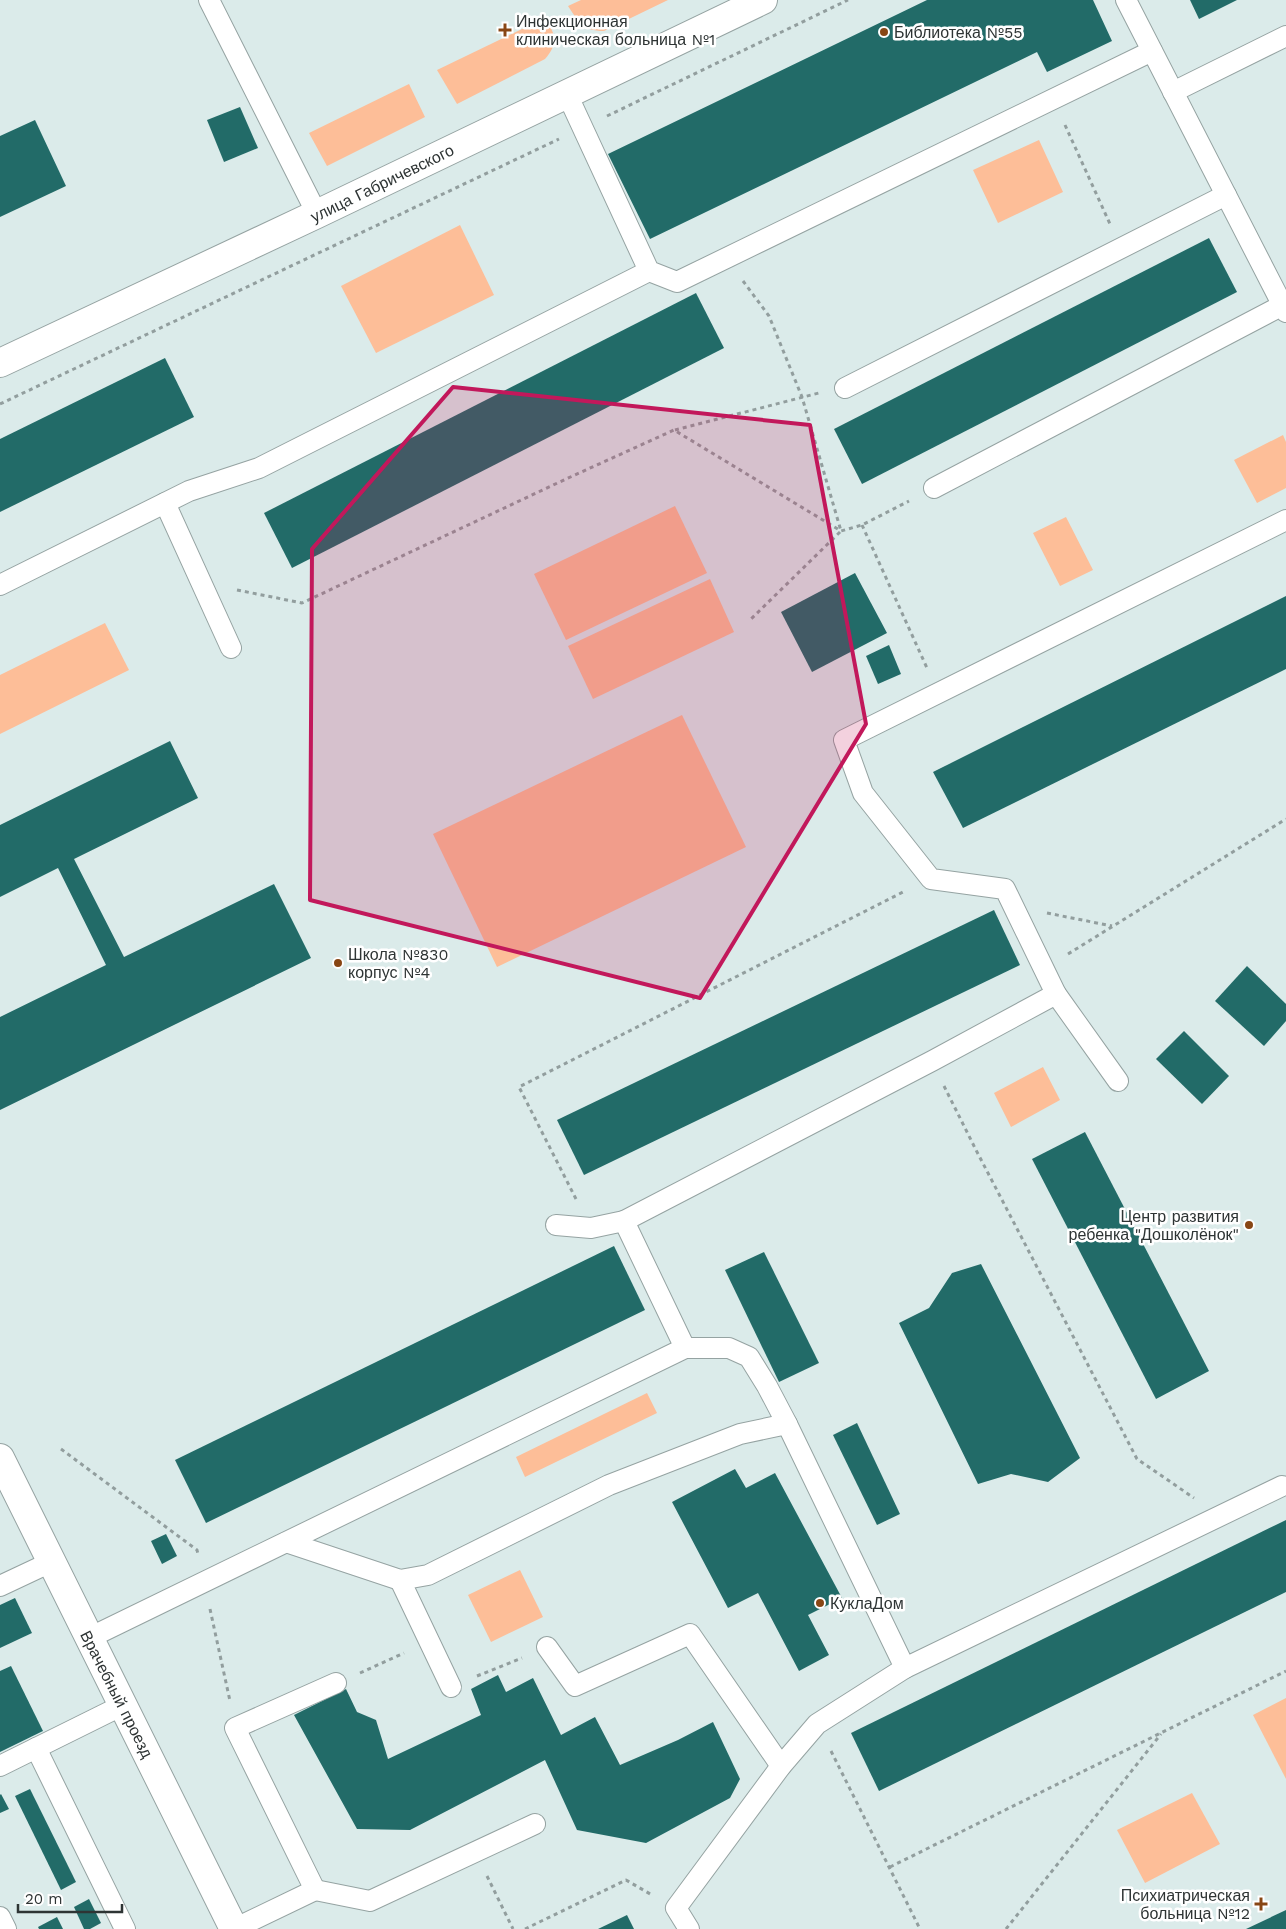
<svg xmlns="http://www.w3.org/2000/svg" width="1286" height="1929" font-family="'Work Sans',sans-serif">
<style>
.green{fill:#fdbe98}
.building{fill:#226b68}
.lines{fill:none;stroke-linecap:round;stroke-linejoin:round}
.lane-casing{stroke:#95a3a2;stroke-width:22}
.street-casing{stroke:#95a3a2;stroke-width:30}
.path{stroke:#929e9e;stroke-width:3;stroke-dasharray:4 4;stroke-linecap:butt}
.lane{stroke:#fff;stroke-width:20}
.street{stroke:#fff;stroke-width:28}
.marked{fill:#c2185b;fill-opacity:0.2;stroke:#c2185b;stroke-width:4;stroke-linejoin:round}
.poi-dot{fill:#884614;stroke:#fff;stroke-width:2}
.labels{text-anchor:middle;stroke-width:5;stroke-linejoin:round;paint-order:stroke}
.poi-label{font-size:16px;fill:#2e3434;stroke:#fff;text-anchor:start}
.street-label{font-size:16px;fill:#2e3434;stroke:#fff}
</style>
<rect width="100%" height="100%" fill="#dbebea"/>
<!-- green -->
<g class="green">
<path d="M581,0H668L604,31C582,31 579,22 568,6Z"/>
<path d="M545,18C556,36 559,42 545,59L457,104L437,70Z"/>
<path d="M409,84L425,117L327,166L309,133Z"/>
<path d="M1039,140L1063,192L998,223L973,170Z"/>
<path d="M460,225L494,295L376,353L341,286Z"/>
<path d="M1283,435L1286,442V488L1257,503L1234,460Z"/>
<path d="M675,506L707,573L566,640L534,574Z"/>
<path d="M1066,517L1093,570L1060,586L1033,533Z"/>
<path d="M710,579L734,632L593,699L568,646Z"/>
<path d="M105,623L129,670L0,734V675Z"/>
<path d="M682,715L746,847L497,967L433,834Z"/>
<path d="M1043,1067L1060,1100L1011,1127L994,1093Z"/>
<path d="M647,1393L657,1413L525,1477L516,1457Z"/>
<path d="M520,1570L543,1617L491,1642L468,1595Z"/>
<path d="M1286,1698V1779L1253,1715Z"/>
<path d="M1192,1793L1220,1844L1145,1883L1117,1830Z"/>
</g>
<!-- building -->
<g class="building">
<path d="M927,0H1093L1112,41L1047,72L1037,52L650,239L608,154Z"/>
<path d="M1190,0H1237L1199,19Z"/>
<path d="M240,107L258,148L224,162L207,120Z"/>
<path d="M35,120L66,186L0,217V136Z"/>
<path d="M1209,238L1237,292L862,484L834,429Z"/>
<path d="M696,293L724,348L292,568L264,513Z"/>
<path d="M165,358L194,417L0,512V439Z"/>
<path d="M855,573L887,633L812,672L781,612Z"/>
<path d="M1286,596V669L963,828L933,772Z"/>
<path d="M889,645L901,674L878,684L866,656Z"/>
<path d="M170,741L198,798L74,859L124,957L274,884L311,958L0,1110V1017L106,965L58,868L0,897V825Z"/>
<path d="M994,910L1020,965L584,1175L557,1120Z"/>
<path d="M1247,966L1286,1004V1021L1264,1046L1215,1001Z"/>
<path d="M1184,1031L1229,1076L1202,1104L1156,1059Z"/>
<path d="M1085,1132L1209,1371L1156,1399L1032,1159Z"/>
<path d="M614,1246L645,1310L206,1523L175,1460Z"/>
<path d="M764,1252L819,1363L779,1382L725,1270Z"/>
<path d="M981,1264L1080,1458L1048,1482L1011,1474L978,1484L899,1323L929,1308L952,1273Z"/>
<path d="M857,1423L900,1514L877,1525L833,1435Z"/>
<path d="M735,1469L746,1488L775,1473L842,1598L808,1615L829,1655L799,1671L758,1593L728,1608L672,1502Z"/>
<path d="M1286,1520V1592L879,1791L851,1733Z"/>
<path d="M166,1534L177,1556L162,1564L151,1541Z"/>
<path d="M15,1598L32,1633L0,1648V1605Z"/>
<path d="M11,1666L43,1731L0,1752V1671Z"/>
<path d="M498,1675L506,1692L533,1678L561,1735L595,1717L620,1765L678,1740L713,1722L740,1779L730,1798L646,1843L577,1830L545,1760L410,1830L357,1829L294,1715L346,1689L357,1712L376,1720L388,1759L481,1715L471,1689Z"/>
<path d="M30,1789L76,1882L61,1890L15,1796Z"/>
<path d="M1,1794L9,1809L0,1813V1795Z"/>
<path d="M89,1899L101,1923L90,1929H84L74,1907Z"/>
<path d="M1286,1910V1929H1246Z"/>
<path d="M627,1915L634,1929H598Z"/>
<path d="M57,1917L63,1929H39L38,1927Z"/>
</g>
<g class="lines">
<!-- lane casing -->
<g class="lane-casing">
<g id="lane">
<path d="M209,0L317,214"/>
<path d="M1126,0L1286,312"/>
<path d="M1173,92L1286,36"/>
<path d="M567,94L649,271L677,282L1152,51"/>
<path d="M845,388L1226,195"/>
<path d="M934,488L1283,305"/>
<path d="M165,503L231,648"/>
<path d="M0,585L189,491L259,468L649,271"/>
<path d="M1056,994L1118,1081"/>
<path d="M556,1225L591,1228L624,1221"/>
<path d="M685,1348L624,1221L932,1061L1056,994L1005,889L931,879L863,793L844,740L1286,520"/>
<path d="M787,1424L905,1668L1282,1486"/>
<path d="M400,1580L451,1687"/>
<path d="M0,1586L51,1562"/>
<path d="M89,1638L685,1348H729L749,1357L767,1386L787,1424L740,1434L609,1485L428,1575L400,1580L286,1542"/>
<path d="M547,1647L575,1686L690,1634L781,1766"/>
<path d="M36,1748L125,1929"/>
<path d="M0,1766L123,1705"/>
<path d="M315,1890L370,1901L535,1824"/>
<path d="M0,1917L6,1929"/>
<path d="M234,1929L315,1890L235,1728L336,1683"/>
<path d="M689,1929L676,1908L781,1766L817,1724L905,1668"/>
</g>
</g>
<!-- street casing -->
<g class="street-casing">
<g id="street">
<path d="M0,363L317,214L763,0"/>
<path d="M0,1458L234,1929"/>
</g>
</g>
<!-- path -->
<g class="path">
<path d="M607,116L848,0"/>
<path d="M1065,125L1110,224"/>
<path d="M743,281L769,316L802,397L841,531L749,621"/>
<path d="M0,404L559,139"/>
<path d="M675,430L819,393"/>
<path d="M862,525L927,668"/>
<path d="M237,590L302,603L566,479L674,430L841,531L862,525L909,501"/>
<path d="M1047,913L1112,926"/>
<path d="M1068,954L1286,819"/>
<path d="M944,1086L976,1150L1137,1459L1194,1498"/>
<path d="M576,1199L519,1087L905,891"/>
<path d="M61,1449L197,1550L198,1554"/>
<path d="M210,1609L230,1701"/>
<path d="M360,1673L404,1653"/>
<path d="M477,1676L522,1658"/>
<path d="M831,1751L920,1929"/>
<path d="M890,1867L1286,1671"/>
<path d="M487,1876L513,1929"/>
<path d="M525,1929L626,1880L652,1895"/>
<path d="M1006,1929L1161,1734"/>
</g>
<!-- lane -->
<use href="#lane" class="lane"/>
<!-- street -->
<use href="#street" class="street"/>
</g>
<!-- marked area -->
<path class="marked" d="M453,387L810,425L866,724L700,998L310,900L312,549Z"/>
<!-- markers -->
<g class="poi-dot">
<path d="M502.5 22.5h5v5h5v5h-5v5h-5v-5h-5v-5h5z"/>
<circle cx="884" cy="32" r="5"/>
<circle cx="338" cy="963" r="5"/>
<circle cx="1249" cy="1225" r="5"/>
<circle cx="820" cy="1603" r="5"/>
<path d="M1258.5 1896.5h5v5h5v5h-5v5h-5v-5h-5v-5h5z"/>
</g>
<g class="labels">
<!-- poi labels -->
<g class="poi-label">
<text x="516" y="27">Инфекционная<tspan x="516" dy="18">клиническая больница №1</tspan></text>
<text x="894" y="38">Библиотека №55</text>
<text x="348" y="960">Школа №830<tspan x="348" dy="18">корпус №4</tspan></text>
<text x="1239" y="1222" text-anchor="end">Центр развития<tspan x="1239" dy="18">ребенка "Дошколёнок"</tspan></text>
<text x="830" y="1609">КуклаДом</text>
<text x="1250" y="1901" text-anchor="end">Психиатрическая<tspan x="1250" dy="18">больница №12</tspan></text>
</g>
<!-- street labels -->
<g class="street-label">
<text transform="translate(382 183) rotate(-26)" y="6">улица Габричевского</text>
<text transform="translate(117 1694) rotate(63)" y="6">Врачебный проезд</text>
</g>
</g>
<!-- scale -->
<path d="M18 1904v8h104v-8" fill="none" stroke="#2e3434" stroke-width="2.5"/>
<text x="25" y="1904" font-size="15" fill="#2e3434" stroke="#ffffff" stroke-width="4" paint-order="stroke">20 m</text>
</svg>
